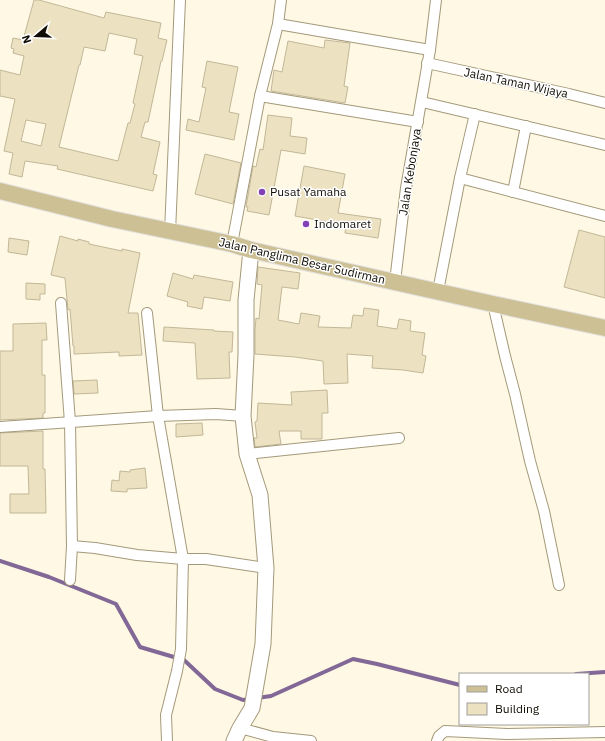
<svg xmlns="http://www.w3.org/2000/svg" width="605" height="741" font-family="'IBM Plex Sans',sans-serif">
<style>
.lines{fill:none;stroke-linecap:round;stroke-linejoin:round}
.stream{stroke:#826897;stroke-width:4}
.building{fill:#ece1c0;stroke:#c2b797;fill-rule:evenodd}
.street-casing{stroke:#a4997a;stroke-width:12}
.secondary-casing{stroke:#a4997a;stroke-width:17}
.primary-casing{stroke:#e2e2e1;stroke-width:18}
.street{stroke:#fff;stroke-width:10}
.secondary{stroke:#fff;stroke-width:15}
.primary{stroke:#cec095;stroke-width:16}
.poi-dot{fill:#8241b6;stroke:#fff;stroke-width:1.5}
.labels{text-anchor:middle;stroke-width:3;stroke-linejoin:round;paint-order:stroke}
.street-label{font-size:12px;fill:#100c03;stroke:#fff}
.poi-label{font-size:12px;fill:#100c03;stroke:#fff;text-anchor:start}
</style>
<rect width="100%" height="100%" fill="#fff8e4"/>
<g class="lines">
<!-- stream -->
<g class="stream">
<path d="M0,561L49,577L116,604L140,647L184,660L215,689L243,700L251,699"/>
<path d="M576,674L605,672"/>
<path d="M257,698L271,696L353,659L377,664L460,685"/>
</g>
</g>
<!-- building -->
<g class="building">
<path d="M34,0H39L104,18L106,12L161,23L158,38L167,40L162,61H161L148,122H145L141,137L160,142L153,174L157,175L153,191L57,169L58,166L25,161L22,177L9,174L13,153L4,151L15,99L0,96V70L20,75L24,56L13,53L14,49L11,48L13,38L23,40ZM109,33L137,39L134,54L143,56L133,103L135,104L130,123H128L118,161L59,147L79,65H80L84,47L105,51ZM26,120L46,124L41,146L21,141Z"/>
<path d="M325,40L350,43L344,86L348,87L345,103L271,91L274,70L282,72L288,41L324,48Z"/>
<path d="M207,61L238,67L229,112L239,114L234,140L186,130L188,119L199,122L206,88L202,87Z"/>
<path d="M268,115L292,118L290,136L307,138L305,154L281,150L269,215L247,211L248,207H246L253,166L256,167L260,149L263,150Z"/>
<path d="M205,154L241,163L233,204L195,194Z"/>
<path d="M304,166L345,174L338,213L381,219L378,238L345,233L346,225L295,216Z"/>
<path d="M579,230L605,237V298L564,287Z"/>
<path d="M60,236L78,241V239L89,242V244L122,251V249L140,253L128,313H138L142,355L119,356V352L74,354V346H73L70,309L68,310L65,278L51,275Z"/>
<path d="M9,238L29,241L27,255L8,252Z"/>
<path d="M258,267L300,273L298,289L282,287L278,320L299,324L301,313L320,316L318,327L351,328L353,315L363,316L364,308L379,310L377,326L397,329L399,319L411,321L410,331L425,333L422,355L426,356L423,373L403,370L372,368L373,356L347,354L348,383L324,384L323,361L295,357L255,354V330L256,318L259,319L262,285L257,284Z"/>
<path d="M173,273L193,279L194,275L233,282L230,301L204,297L202,309L187,306L188,302L167,296Z"/>
<path d="M26,283L45,284V294H40V300L26,299Z"/>
<path d="M46,323L47,340H42V375H45V413H43V418L0,420V351H13V324Z"/>
<path d="M164,327L214,330V331L233,332L232,352H229L230,378L197,379L195,343L163,341Z"/>
<path d="M97,380L98,393L74,394L73,381Z"/>
<path d="M327,390L328,413H322V439H301V431H279L281,444L255,447L254,438H257L255,422L257,421L258,403L292,405L291,392Z"/>
<path d="M202,423L203,435L176,437V424Z"/>
<path d="M43,431V469H45L46,513H10V494H29L28,466H0V433Z"/>
<path d="M145,468L147,488L127,489V492L111,491L112,480L119,481L120,471L130,472V470Z"/>
</g>
<g class="lines">
<!-- street casing -->
<g class="street-casing">
<g id="street">
<path d="M278,24L430,50"/>
<path d="M427,63L569,94L605,103"/>
<path d="M260,96L418,122"/>
<path d="M422,102L605,145"/>
<path d="M460,178L605,216"/>
<path d="M513,192L526,126"/>
<path d="M170,232L180,0"/>
<path d="M232,244L260,96L278,24L281,0"/>
<path d="M395,282L406,188L430,50L436,0"/>
<path d="M438,291L460,178L475,114"/>
<path d="M61,303L70,422L72,546L70,580"/>
<path d="M493,304L505,356L515,394L530,461L544,511L559,585"/>
<path d="M147,313L158,416L183,559L181,649L177,671L166,715L167,741"/>
<path d="M0,427L158,416L216,414L243,416"/>
<path d="M247,454L399,438"/>
<path d="M72,546L95,548L137,555L183,559H206L266,568"/>
<path d="M240,728L273,737L311,741"/>
<path d="M437,741L439,736L445,731L507,734L605,732"/>
</g>
</g>
<!-- secondary casing -->
<g class="secondary-casing">
<path id="secondary" d="M234,741L240,728L252,708L263,644L266,568L260,495L247,454L243,416L246,355V300L251,250"/>
</g>
<!-- primary casing -->
<g class="primary-casing">
<path id="primary" d="M0,191L112,219L232,244L251,250L493,304L605,328"/>
</g>
<!-- street -->
<use href="#street" class="street"/>
<!-- secondary -->
<use href="#secondary" class="secondary"/>
<!-- primary -->
<use href="#primary" class="primary"/>
</g>
<!-- markers -->
<g class="poi-dot">
<circle cx="262" cy="192" r="4"/>
<circle cx="306" cy="224" r="4"/>
</g>
<g class="labels">
<!-- street labels -->
<g class="street-label">
<text transform="translate(516 83) rotate(12)" y="4">Jalan Taman Wijaya</text>
<text transform="translate(410 172) rotate(-81)" y="4">Jalan Kebonjaya</text>
<text transform="translate(302 261) rotate(13)" y="4">Jalan Panglima Besar Sudirman</text>
</g>
<!-- poi labels -->
<g class="poi-label">
<text x="270" y="196">Pusat Yamaha</text>
<text x="314" y="228">Indomaret</text>
</g>
</g>
<!-- legend -->
<rect x="459" y="673" width="130" height="52" fill="#ffffff" stroke="#9f9e9a"/>
<rect x="467" y="686" width="20" height="6" fill="#cec095" stroke="#9f9e9a"/>
<text x="495" y="693" font-size="12" fill="#100c03">Road</text>
<rect x="467" y="703" width="20" height="12" fill="#ece1c0" stroke="#9f9e9a"/>
<text x="495" y="713" font-size="12" fill="#100c03">Building</text>
<!-- north arrow -->
<g transform="translate(36 36) rotate(251)" stroke="#ffffff" stroke-width="3" paint-order="stroke">
<path d="M0-3L7 15L0 10L-7 15Z" fill="#100c03"/>
<text y="-6" font-size="11" font-weight="bold" text-anchor="middle" fill="#100c03">N</text>
</g>
</svg>
